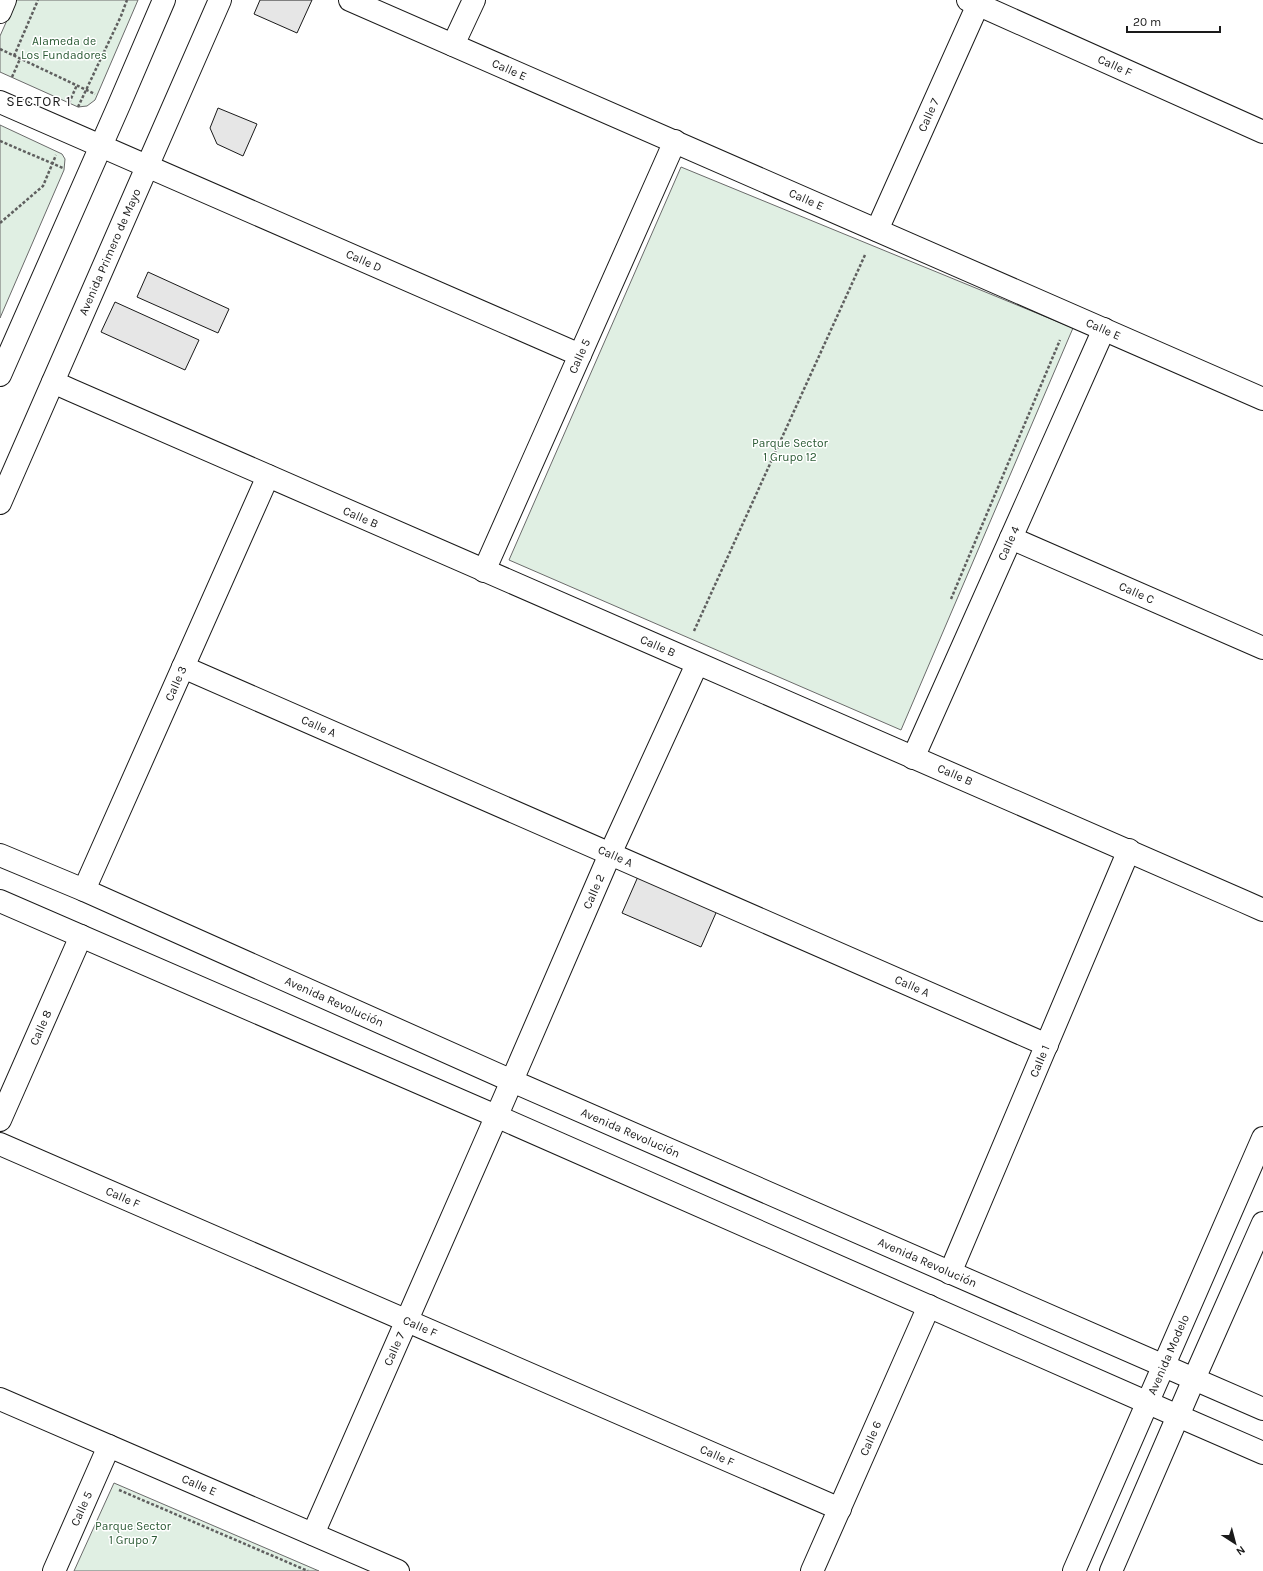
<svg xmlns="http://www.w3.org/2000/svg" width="1263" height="1571" font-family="Karla,sans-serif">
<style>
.green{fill:#e0efe3;stroke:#6a6a6a}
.building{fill:#e6e6e6;stroke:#1a1a1a}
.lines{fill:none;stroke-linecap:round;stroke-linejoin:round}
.street-casing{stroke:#1a1a1a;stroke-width:24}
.secondary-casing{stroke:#1a1a1a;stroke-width:24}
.path{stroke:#5f5f5f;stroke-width:2.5;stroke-dasharray:3 2;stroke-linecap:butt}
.street{stroke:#fff;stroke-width:22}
.secondary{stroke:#fff;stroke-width:22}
.labels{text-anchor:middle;stroke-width:3;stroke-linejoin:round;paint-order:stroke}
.park-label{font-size:12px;fill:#2b5a34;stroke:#fff}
.street-label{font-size:12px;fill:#1a1a1a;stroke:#fff}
.quarter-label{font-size:14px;letter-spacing:1px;fill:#1a1a1a;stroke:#fff}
</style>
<rect width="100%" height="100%" fill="#fff"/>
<!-- green -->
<g class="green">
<path d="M16,0H138L95,100L87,106L78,107L0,72V36Z"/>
<path d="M0,125L62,154L65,159L64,170L0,318Z"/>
<path d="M681,167L1073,328L901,730L509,560Z"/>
<path d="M114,1483L319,1571H74Z"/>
</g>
<!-- building -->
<g class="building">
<path d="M260,0H312L297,33L254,14Z"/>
<path d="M218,108L257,124L243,156L217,144L210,128Z"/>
<path d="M148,272L229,309L218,333L137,297Z"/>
<path d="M115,302L199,340L185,370L101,332Z"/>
<path d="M640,872L719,906L701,947L622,913Z"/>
</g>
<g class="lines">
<!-- street casing -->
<g class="street-casing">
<g id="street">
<path id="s1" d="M350,0L1263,399"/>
<path id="s2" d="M968,0L1263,132"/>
<path d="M453,45L474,0"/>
<path id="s3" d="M0,102L580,355"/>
<path id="s4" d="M877,230L980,0"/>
<path id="s5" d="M53,382C455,561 861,731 1263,910"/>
<path id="s6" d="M0,503L220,0"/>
<path id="s7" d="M1011,538L1263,648"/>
<path id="s8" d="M484,571L675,141"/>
<path id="s9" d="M183,667L1047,1045"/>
<path id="s10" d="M913,758L1104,329"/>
<path id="s11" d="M84,890L268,476"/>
<path id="s12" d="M0,1120L81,936"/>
<path id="s13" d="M0,1144L840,1509"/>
<path id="s14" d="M950,1273L1129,850"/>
<path d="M1194,1379L1263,1409"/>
<path id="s15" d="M0,1399L398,1571"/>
<path d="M1178,1416L1263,1453"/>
<path id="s16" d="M313,1534L504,1099L610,854L697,664"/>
<path id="s17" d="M54,1571L109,1446"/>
<path id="s18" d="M812,1571L929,1306"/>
</g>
</g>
<!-- secondary casing -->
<g class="secondary-casing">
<g id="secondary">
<path d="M0,12L5,0"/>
<path d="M0,375L119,105L164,0"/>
<path id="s19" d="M0,855L84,890L512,1081L1194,1379"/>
<path d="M0,901L496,1116L1178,1416"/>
<path id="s20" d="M1074,1571L1263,1138"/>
<path d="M1111,1571L1194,1379L1263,1223"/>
</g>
</g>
<!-- path -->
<g class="path">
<path d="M0,49L95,94"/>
<path d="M14,56L38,0"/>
<path d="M12,77L20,59"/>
<path d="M69,103L77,85"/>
<path d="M78,107L121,16L127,0"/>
<path d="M0,141L63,168"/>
<path d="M0,223L43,186L56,155"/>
<path d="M951,599L1060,340"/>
<path d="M694,631L865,255"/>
<path d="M119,1490L308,1571"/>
</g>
<!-- street -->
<use href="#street" class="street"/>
<!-- secondary -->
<use href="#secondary" class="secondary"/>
</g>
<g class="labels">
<!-- park labels -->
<g class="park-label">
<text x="64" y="45">Alameda de<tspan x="64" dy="14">Los Fundadores</tspan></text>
<text x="790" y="447">Parque Sector<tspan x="790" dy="14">1 Grupo 12</tspan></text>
<text x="133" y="1530">Parque Sector<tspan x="133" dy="14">1 Grupo 7</tspan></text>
</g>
<!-- street labels -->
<g class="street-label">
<text dy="4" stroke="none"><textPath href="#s2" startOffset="161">Calle F</textPath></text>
<text dy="4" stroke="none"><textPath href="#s1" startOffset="174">Calle E</textPath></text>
<text dy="4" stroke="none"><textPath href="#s4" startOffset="126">Calle 7</textPath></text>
<text dy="4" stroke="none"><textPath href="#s1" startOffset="498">Calle E</textPath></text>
<text dy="4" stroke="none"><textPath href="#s6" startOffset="274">Avenida Primero de Mayo</textPath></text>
<text dy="4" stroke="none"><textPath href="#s3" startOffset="397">Calle D</textPath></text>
<text dy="4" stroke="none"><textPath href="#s1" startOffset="822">Calle E</textPath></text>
<text dy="4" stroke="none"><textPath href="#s8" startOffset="235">Calle 5</textPath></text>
<text dy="4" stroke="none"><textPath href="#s5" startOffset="336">Calle B</textPath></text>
<text dy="4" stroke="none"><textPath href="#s10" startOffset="235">Calle 4</textPath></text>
<text dy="4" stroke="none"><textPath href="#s7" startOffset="137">Calle C</textPath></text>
<text dy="4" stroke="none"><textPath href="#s5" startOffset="660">Calle B</textPath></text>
<text dy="4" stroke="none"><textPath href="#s11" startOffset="226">Calle 3</textPath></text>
<text dy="4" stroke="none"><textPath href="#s9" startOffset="148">Calle A</textPath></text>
<text dy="4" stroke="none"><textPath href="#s5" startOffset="984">Calle B</textPath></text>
<text dy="4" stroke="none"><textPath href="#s9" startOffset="472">Calle A</textPath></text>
<text dy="4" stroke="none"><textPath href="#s16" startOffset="701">Calle 2</textPath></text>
<text dy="4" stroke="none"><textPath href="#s9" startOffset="796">Calle A</textPath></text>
<text dy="4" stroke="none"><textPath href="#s19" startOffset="365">Avenida Revolución</textPath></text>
<text dy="4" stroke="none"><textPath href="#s12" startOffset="101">Calle 8</textPath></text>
<text dy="4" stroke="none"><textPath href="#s14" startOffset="230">Calle 1</textPath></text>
<text dy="4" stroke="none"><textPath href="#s19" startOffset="689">Avenida Revolución</textPath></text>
<text dy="4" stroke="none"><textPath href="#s13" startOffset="134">Calle F</textPath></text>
<text dy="4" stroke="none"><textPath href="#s19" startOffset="1013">Avenida Revolución</textPath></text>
<text dy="4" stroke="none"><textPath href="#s13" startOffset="458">Calle F</textPath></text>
<text dy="4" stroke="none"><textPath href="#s16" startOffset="202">Calle 7</textPath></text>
<text dy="4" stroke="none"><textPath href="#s20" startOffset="236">Avenida Modelo</textPath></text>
<text dy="4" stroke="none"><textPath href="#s18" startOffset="145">Calle 6</textPath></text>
<text dy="4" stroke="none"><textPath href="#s13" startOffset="782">Calle F</textPath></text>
<text dy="4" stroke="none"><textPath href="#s15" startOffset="217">Calle E</textPath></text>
<text dy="4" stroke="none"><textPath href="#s17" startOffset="68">Calle 5</textPath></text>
</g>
<!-- quarter labels -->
<g class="quarter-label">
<text x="39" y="106">SECTOR 1</text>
</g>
</g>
<!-- north arrow -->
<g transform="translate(1235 1543) rotate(144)" stroke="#ffffff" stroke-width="3" paint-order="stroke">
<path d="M0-3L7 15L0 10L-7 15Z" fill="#1a1a1a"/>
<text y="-6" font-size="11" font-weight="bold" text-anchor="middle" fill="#1a1a1a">N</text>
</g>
<!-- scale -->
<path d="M1127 26v6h93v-6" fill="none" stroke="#1a1a1a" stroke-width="2"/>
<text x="1133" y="26" font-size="12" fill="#1a1a1a" stroke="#ffffff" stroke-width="3" paint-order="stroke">20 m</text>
</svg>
